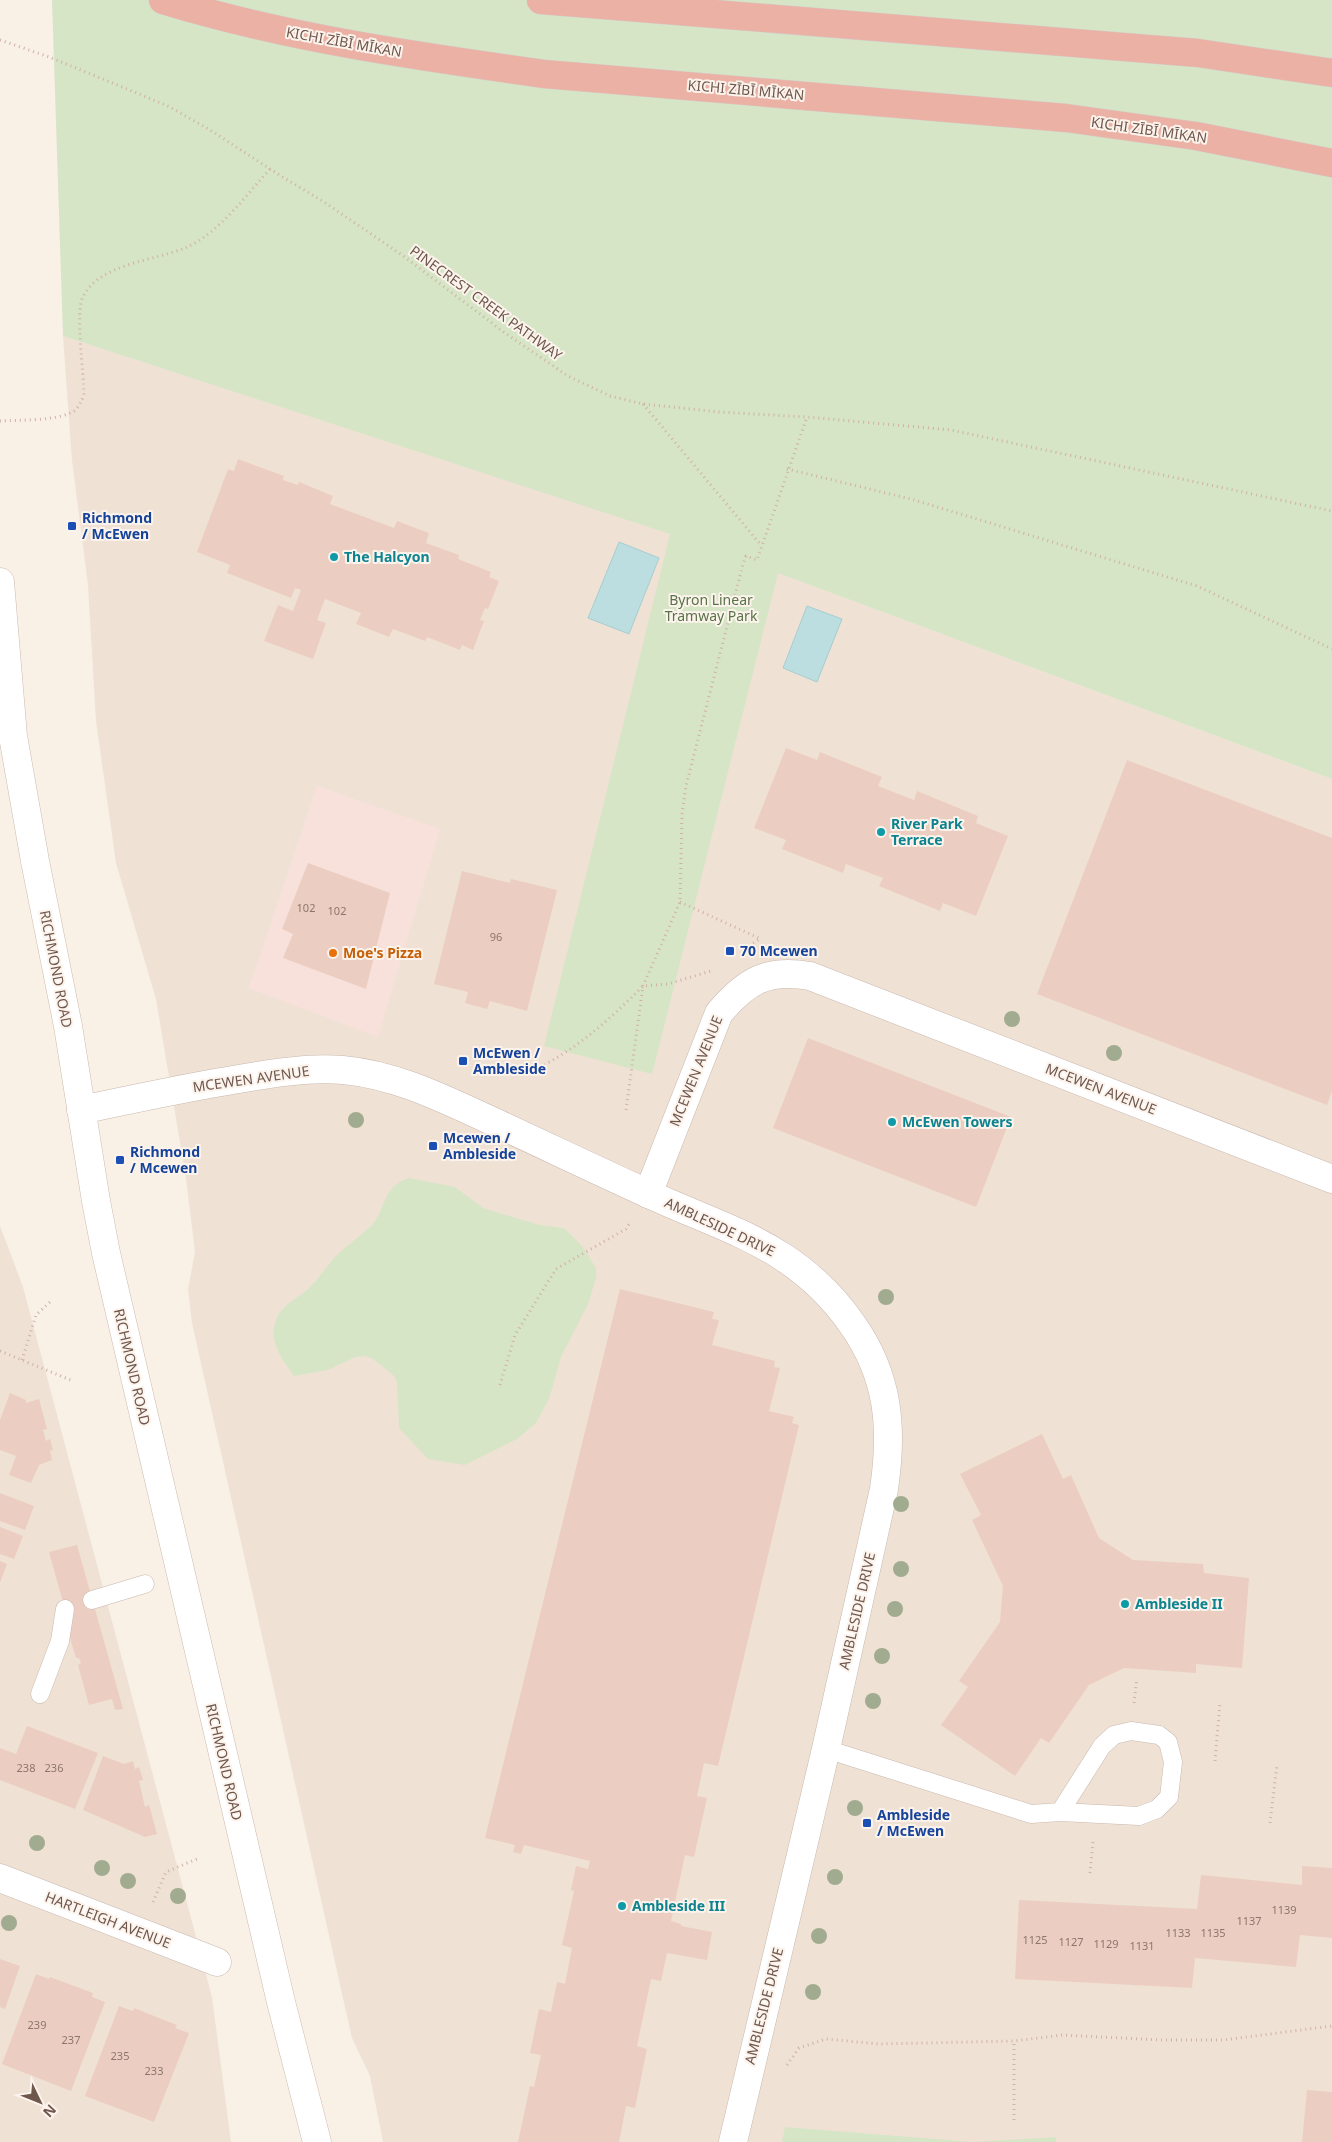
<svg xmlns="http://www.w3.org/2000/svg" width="1332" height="2142" font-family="'Noto Sans',sans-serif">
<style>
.residential{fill:#f0e1d5}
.commercial{fill:#f8e1db}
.green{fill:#d6e5c6}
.water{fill:#bddee0;stroke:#a5ced1}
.building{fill:#ebcec1}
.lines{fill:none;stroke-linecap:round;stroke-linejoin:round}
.lane-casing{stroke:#c9b8ae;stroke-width:19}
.street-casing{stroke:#c9b8ae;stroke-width:29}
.secondary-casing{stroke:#ceb9af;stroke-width:29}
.highway-casing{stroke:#d4cdca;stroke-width:29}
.path{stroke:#d0b1a5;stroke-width:3;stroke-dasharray:1 4;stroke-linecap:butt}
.lane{stroke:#fff;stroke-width:18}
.street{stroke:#fff;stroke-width:28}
.secondary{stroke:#fff;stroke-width:28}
.highway{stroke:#ecb1a5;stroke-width:28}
.tree{fill:#a1ab8f}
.transit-dot{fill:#1a4fb4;stroke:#fcf4ec;stroke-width:2}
.culture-dot{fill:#0f9aa8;stroke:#fcf4ec;stroke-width:2}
.food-dot{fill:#e8710a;stroke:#fcf4ec;stroke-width:2}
.labels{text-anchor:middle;stroke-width:4;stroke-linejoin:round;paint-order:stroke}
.number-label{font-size:11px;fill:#8e756b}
.street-label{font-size:14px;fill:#6f574e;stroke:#fcf4ec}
.transit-label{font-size:14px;font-weight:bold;fill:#164399;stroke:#fcf4ec;text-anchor:start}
.culture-label{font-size:14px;font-weight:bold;fill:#0d838f;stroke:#fcf4ec;text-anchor:start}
.park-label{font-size:14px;fill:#597348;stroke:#fcf4ec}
.food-label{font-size:14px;font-weight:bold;fill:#c56008;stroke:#fcf4ec;text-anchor:start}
</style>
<rect width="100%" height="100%" fill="#f9f0e6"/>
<!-- residential -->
<g class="residential">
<path d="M63,336L671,533L1332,779V2142H383L370,2076L352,2038L192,1323L188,1289L195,1252L186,1178L156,999L116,863L96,721L88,585L72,460Z"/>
<path d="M0,1226L23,1287L212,1997L231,2142H0Z"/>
</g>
<!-- commercial -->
<path class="commercial" d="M317,786L440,829L378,1037L249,988Z"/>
<!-- green -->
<g class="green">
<path d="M52,0H1332V779L778,573L652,1074L544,1046L670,534L63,336Z"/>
<path d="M409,1178L455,1187L483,1208L539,1225L564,1228L582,1246L596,1268V1278L588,1304L561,1357L549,1399L536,1423L517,1439L465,1465L428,1459L399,1428L397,1382L393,1375L373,1359L365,1356L355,1357L328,1370L294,1376C284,1361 271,1346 274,1328C279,1302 297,1301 311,1286C320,1277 327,1266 335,1257C346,1246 359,1237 370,1227C386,1211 382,1186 409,1178Z"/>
<path d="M785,2127L972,2142L1056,2137V2142H782Z"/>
</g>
<!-- water -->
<g class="water">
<path d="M619,542L659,558L629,634L588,618Z"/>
<path d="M807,606L842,619L817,682L783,668Z"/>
</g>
<!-- building -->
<g class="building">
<path d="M238,459L284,476L283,480L298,485L299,482L333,496L330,504L394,528L397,521L429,533L426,543L459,555L458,559L491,572L489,577L499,581L488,609L485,608L480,620L484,621L473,650L462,645L460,650L427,637L425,641L393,629L389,637L356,624L361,613L325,599L317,620L326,623L313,659L264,641L278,605L293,611L301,590L295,588L291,598L227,573L230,565L197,552L228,469L234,471Z"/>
<path d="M786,748L817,760L820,752L882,777L878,786L914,800L917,791L978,816L976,823L1008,836L976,916L943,903L940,911L879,886L883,878L846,864L843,873L782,849L786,840L754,828Z"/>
<path d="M1127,760L1332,838V1091L1327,1105L1037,994Z"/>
<path d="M308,863L390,893L366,989L283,958L293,934L282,929Z"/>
<path d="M462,871L510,883L511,879L557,890L527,1011L490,1001L487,1009L465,1003L468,992L434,984Z"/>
<path d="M808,1038L1011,1117L976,1207L773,1128Z"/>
<path d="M620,1289L714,1312L712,1319L719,1320L712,1345L775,1361L774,1367L780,1368L769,1411L794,1417L792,1423L799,1425L718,1766L704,1763L697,1796L707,1798L694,1857L685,1855L671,1921L681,1924V1926L712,1932L707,1960L667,1953L661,1981L651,1979L637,2046L647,2049L635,2108L626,2106L619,2142H518L530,2086L534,2087L541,2055L530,2053L539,2009L551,2012L557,1982L565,1984L572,1948L562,1945L574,1891L571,1890L576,1866L588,1869L590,1861L524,1845L521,1854L513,1852L515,1845L485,1838Z"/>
<path d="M10,1393L26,1400V1403L39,1399L47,1429L43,1430L46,1441L50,1439L53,1450L50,1451L52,1460L39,1465L31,1483L9,1475L16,1456L0,1450V1420Z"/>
<path d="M1042,1434L1063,1479L1071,1475L1099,1538L1133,1560L1203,1564L1204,1573L1249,1578L1242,1668L1196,1664V1673L1124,1668L1089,1685L1049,1743L1041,1738L1015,1776L941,1725L968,1687L959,1681L1000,1622L1003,1586L972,1520L981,1515L960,1474Z"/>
<path d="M0,1493L34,1506L25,1530L0,1521Z"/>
<path d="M0,1527L23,1536L14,1559L0,1554Z"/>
<path d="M77,1545L123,1709L115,1710L112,1699L89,1705L78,1665L81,1663L79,1658H76L67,1628L70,1627L49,1552Z"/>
<path d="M0,1561L7,1564L0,1583Z"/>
<path d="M27,1726L98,1753L75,1809L0,1780V1748L16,1754Z"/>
<path d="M103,1756L124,1764L133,1761L135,1769L139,1767L143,1780L139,1781L145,1807L149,1805L157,1834L145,1837L83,1810Z"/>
<path d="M1302,1866L1332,1868V1938L1300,1935L1296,1967L1195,1958L1192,1988L1015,1979L1019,1900L1197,1909L1201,1875L1302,1885Z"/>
<path d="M0,1959L20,1966L5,2009L0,2007Z"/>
<path d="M36,1974L49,1979L50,1977L93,1993L92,1997L105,2002L71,2091L2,2064Z"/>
<path d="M119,2006L133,2011L134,2008L154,2016L177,2025L175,2028L189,2033L154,2122L85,2096Z"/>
<path d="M1307,2090L1332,2092V2142H1302Z"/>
</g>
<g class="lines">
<!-- lane casing -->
<g class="lane-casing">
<g id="lane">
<path d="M92,1600L145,1584"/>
<path d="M40,1694L60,1641L65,1609"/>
<path d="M826,1749L1031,1814L1060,1812L1139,1816L1157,1809L1169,1797L1173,1762L1168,1742L1159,1735L1131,1731L1114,1735L1102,1746L1060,1812"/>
</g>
</g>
<!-- street casing -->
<g class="street-casing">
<g id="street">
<path d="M81,1110C128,1100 175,1090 221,1082C262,1075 302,1067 343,1070C397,1075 444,1099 492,1121C544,1145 596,1170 649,1194C693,1215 742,1230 783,1257C809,1274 834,1298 852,1324C889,1376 893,1428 884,1489L826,1749L733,2142"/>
<path d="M648,1194L719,1013C747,980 767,969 810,976L1332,1179"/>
<path d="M0,1878L217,1962"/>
</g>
</g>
<!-- secondary casing -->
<g class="secondary-casing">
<path id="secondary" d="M0,582L13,736L35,861L68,1026L96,1201L106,1253L281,2002L317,2142"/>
</g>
<!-- highway casing -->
<g class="highway-casing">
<g id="highway">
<path d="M163,0C287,38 416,56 544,74L1066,118L1196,136L1332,163"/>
<path d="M541,0L1198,53L1332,73"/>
</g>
</g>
<!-- path -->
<g class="path">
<path d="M0,40L49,57L132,91L170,107L210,130L281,176L324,202L402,255L505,333L568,376L610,396L643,404L719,412L807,417L951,430L1332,511"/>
<path d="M643,404L761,545"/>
<path d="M0,421C18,420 59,421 74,411C79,407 81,402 84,395C84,374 75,312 83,297C99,263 156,261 187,247C220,232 246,195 270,169"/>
<path d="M787,469L911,499L1197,586L1332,649"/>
<path d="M680,902L761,939"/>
<path d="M749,946L761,938"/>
<path d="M531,1072C577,1049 607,1022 643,986L668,984L711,971"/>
<path d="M626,1110L643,986L680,902L682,814L686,786L743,564L746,556L757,560L807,417"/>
<path d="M0,1351L73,1381"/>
<path d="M22,1360L36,1315L50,1302"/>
<path d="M500,1385L515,1335L556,1269L626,1229L631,1221"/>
<path d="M1134,1703L1137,1678"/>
<path d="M1215,1761L1220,1702"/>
<path d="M1270,1823L1277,1765"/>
<path d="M1090,1873L1093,1842"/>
<path d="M153,1902L166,1872L197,1859"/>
<path d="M787,2065L799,2048L826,2039L879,2044L1014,2041L1063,2035L1162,2040H1223L1332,2026"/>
<path d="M1014,2120V2041"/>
</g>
<!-- lane -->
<use href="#lane" class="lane"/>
<!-- street -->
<use href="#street" class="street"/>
<!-- secondary -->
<use href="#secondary" class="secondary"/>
<!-- highway -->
<use href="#highway" class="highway"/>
</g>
<!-- trees -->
<g class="tree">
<circle cx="1012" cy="1019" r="8"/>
<circle cx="1114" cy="1053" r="8"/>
<circle cx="356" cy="1120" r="8"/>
<circle cx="886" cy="1297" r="8"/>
<circle cx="901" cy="1504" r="8"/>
<circle cx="901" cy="1569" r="8"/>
<circle cx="895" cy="1609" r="8"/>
<circle cx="882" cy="1656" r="8"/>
<circle cx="873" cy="1701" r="8"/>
<circle cx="855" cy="1808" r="8"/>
<circle cx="37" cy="1843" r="8"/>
<circle cx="102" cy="1868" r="8"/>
<circle cx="835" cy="1877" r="8"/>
<circle cx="128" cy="1881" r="8"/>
<circle cx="178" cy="1896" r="8"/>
<circle cx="9" cy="1923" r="8"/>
<circle cx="819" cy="1936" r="8"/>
<circle cx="813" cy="1992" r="8"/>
</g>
<!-- markers -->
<g class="transit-dot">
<rect x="67" y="521" width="10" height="10" rx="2.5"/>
<rect x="725" y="946" width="10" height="10" rx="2.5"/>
<rect x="458" y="1056" width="10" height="10" rx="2.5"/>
<rect x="428" y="1141" width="10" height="10" rx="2.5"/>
<rect x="115" y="1155" width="10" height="10" rx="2.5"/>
<rect x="862" y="1818" width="10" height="10" rx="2.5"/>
</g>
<g class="culture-dot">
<circle cx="334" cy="557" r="5"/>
<circle cx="881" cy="832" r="5"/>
<circle cx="892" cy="1122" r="5"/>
<circle cx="1125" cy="1604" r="5"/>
<circle cx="622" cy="1906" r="5"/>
</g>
<circle class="food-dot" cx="333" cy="953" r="5"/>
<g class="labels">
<!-- number labels -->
<g class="number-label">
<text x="306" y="912">102</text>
<text x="337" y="915">102</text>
<text x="496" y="941">96</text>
<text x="26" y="1772">238</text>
<text x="54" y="1772">236</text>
<text x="1284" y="1914">1139</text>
<text x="1249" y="1925">1137</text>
<text x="1178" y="1937">1133</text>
<text x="1213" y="1937">1135</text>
<text x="1035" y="1944">1125</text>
<text x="1071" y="1946">1127</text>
<text x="1106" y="1948">1129</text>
<text x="1142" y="1950">1131</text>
<text x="37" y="2029">239</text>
<text x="71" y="2044">237</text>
<text x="120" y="2060">235</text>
<text x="154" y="2075">233</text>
</g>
<!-- street labels -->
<g class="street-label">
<text transform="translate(344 42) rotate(10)" y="5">KICHI ZĪBĪ MĪKAN</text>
<text transform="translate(746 90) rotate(5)" y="5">KICHI ZĪBĪ MĪKAN</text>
<text transform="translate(1149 130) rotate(8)" y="5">KICHI ZĪBĪ MĪKAN</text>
<text transform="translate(486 303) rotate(36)" y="5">PINECREST CREEK PATHWAY</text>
<text transform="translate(56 969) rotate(79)" y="5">RICHMOND ROAD</text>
<text transform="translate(696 1071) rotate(-68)" y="5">MCEWEN AVENUE</text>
<text transform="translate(251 1079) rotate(-8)" y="5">MCEWEN AVENUE</text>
<text transform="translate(1101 1089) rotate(21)" y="5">MCEWEN AVENUE</text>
<text transform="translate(720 1227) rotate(25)" y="5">AMBLESIDE DRIVE</text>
<text transform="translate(132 1367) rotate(77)" y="5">RICHMOND ROAD</text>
<text transform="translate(857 1611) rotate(-77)" y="5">AMBLESIDE DRIVE</text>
<text transform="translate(224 1762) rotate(77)" y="5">RICHMOND ROAD</text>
<text transform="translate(108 1920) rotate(21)" y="5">HARTLEIGH AVENUE</text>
<text transform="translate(764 2006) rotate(-76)" y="5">AMBLESIDE DRIVE</text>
</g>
<!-- transit labels -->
<g class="transit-label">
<text x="82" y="523">Richmond<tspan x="82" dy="16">/ McEwen</tspan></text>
<text x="740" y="956">70 Mcewen</text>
<text x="473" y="1058">McEwen /<tspan x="473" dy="16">Ambleside</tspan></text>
<text x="443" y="1143">Mcewen /<tspan x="443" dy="16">Ambleside</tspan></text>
<text x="130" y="1157">Richmond<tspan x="130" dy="16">/ Mcewen</tspan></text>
<text x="877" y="1820">Ambleside<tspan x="877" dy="16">/ McEwen</tspan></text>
</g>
<!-- culture labels -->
<g class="culture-label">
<text x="344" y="562">The Halcyon</text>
<text x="891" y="829">River Park<tspan x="891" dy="16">Terrace</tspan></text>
<text x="902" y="1127">McEwen Towers</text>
<text x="1135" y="1609">Ambleside II</text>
<text x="632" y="1911">Ambleside III</text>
</g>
<!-- park labels -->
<g class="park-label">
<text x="711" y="605">Byron Linear<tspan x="711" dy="16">Tramway Park</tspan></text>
</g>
<!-- food labels -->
<g class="food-label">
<text x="343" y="958">Moe's Pizza</text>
</g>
</g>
<!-- north arrow -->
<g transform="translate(40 2102) rotate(133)" stroke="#fcf4ec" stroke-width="4" paint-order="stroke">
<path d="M0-4L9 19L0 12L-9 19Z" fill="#6f574e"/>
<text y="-8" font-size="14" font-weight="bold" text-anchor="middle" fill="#6f574e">N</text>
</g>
</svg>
